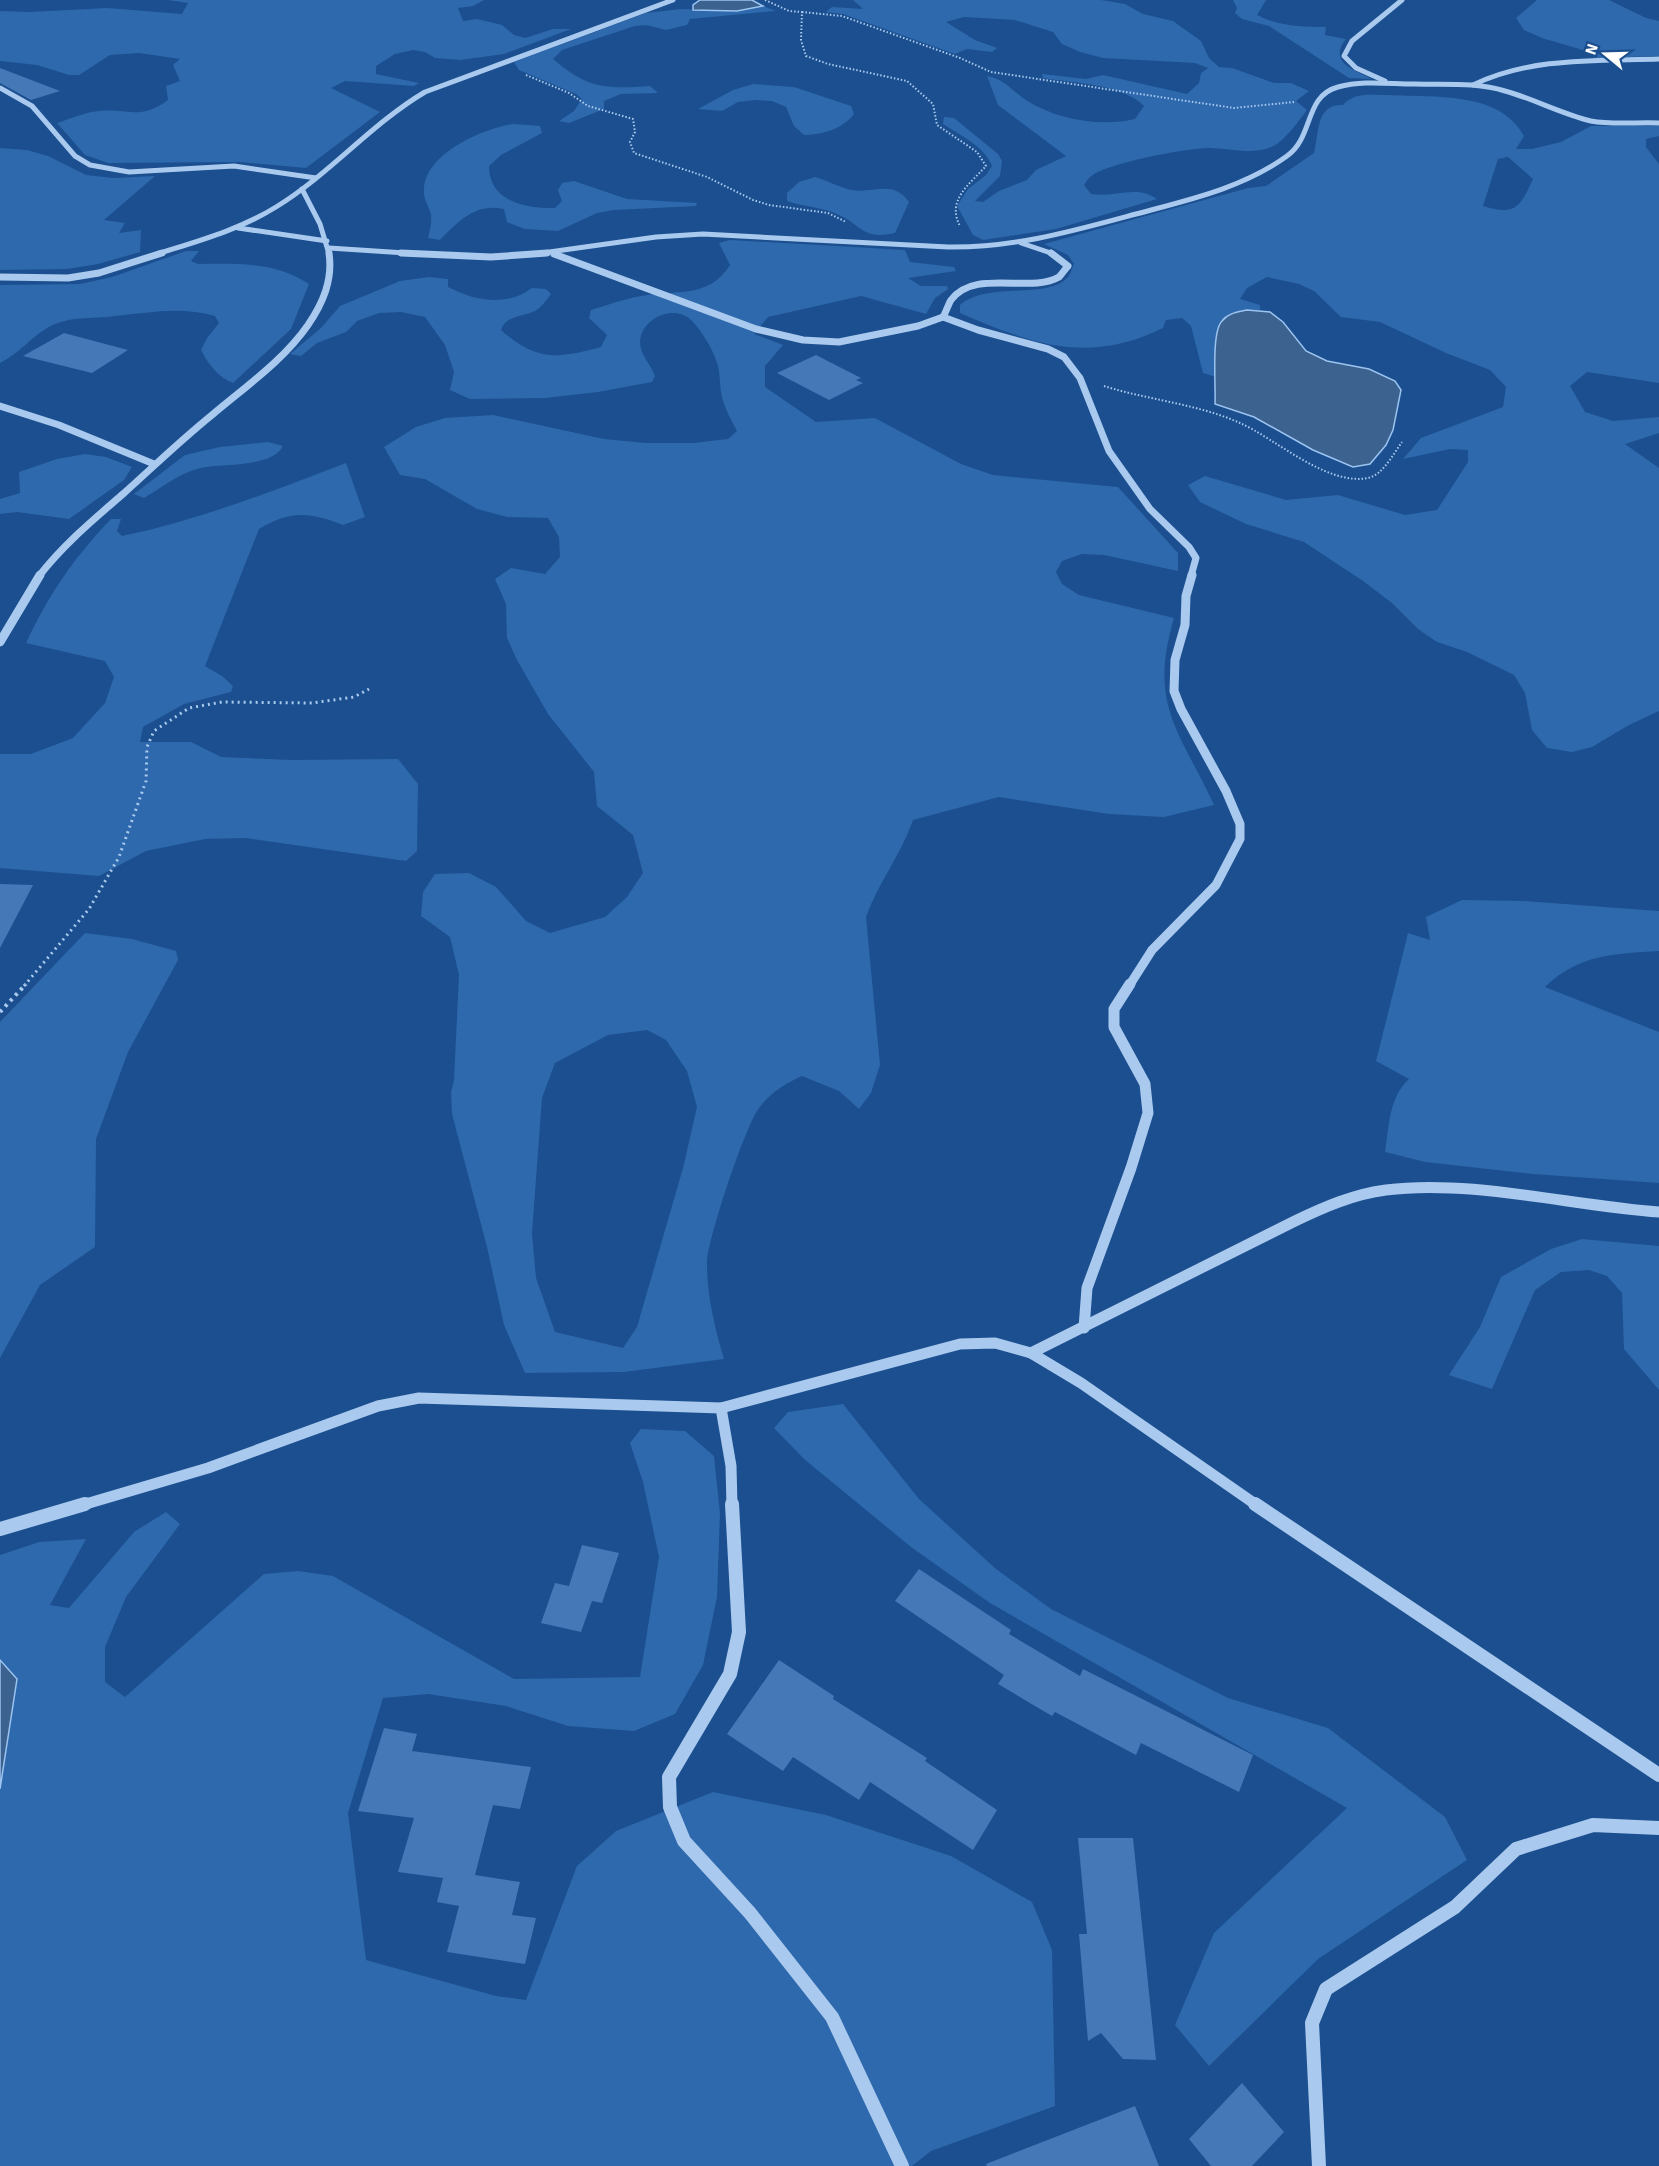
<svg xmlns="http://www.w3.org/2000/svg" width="1659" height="2166" font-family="'Source Sans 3',sans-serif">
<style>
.green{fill:#2e69ad;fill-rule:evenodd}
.water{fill:#3c6290;stroke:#9cc4f0;stroke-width:1.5}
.building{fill:#4478b7}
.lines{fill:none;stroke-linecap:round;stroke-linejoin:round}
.path-far2{stroke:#a9c9ee;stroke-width:2;stroke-dasharray:1.5 2;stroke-linecap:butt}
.path-far1{stroke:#a9c9ee;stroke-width:3;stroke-dasharray:2 4;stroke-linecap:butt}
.path{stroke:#a9c9ee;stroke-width:4;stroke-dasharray:3 4.5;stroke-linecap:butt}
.minor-far4{stroke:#a9c9ee;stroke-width:5}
.minor-far3{stroke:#a9c9ee;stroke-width:7}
.minor-far2{stroke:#a9c9ee;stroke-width:9}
.minor-far1{stroke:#a9c9ee;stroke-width:11}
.minor{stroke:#a9c9ee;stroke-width:14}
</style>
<rect width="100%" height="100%" fill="#1b4f8f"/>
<!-- green -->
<g class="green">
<path d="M168,0H484L473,6L458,8L463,21L477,19L502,25L514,35L525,38L553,29H571L504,54L460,60L435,58L425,52L413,50L395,54L376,66V74L419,83L414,86L345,81L331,88L380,112L306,168L239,162L108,163L85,155L57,123C70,119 85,112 99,111C127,108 140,121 168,100L166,86L180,81L173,65L180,59L139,53L110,55L79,75H69L37,65L0,61V11L29,12L107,8L182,14L188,3Z"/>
<path d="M853,0H1101L1125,4L1143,14L1173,21L1201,41L1209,58L1219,67L1232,68L1274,83H1291L1309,91L1296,101L1307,110C1298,122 1289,135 1277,144C1258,157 1230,148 1209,148C1187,148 1109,163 1093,175C1089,177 1086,182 1084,185L1091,194C1113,198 1137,184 1157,199L1056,229L983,240L973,235L957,206L968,189L986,175L992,166C985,147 960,135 943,124L944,117L954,118L998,154L1002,161L1000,176L975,201L983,202L999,191L1027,180L1036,170L1066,156L998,105L987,76C1006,80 1011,90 1026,100C1057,120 1100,127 1135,119L1144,106C1123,84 1072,83 1043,78L1042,74L1086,79L1103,75L1187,94L1199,83L1201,73L1208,68L1195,63L1103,58L1080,52L1062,44L1053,32L1015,20L964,17L946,22L975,40L997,48L992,52L967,49L955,54L843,14L826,12L832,7L863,9Z"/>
<path d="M1233,0H1266L1257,15C1278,26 1303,27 1326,27L1325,35L1346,39C1327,63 1355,70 1372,79L1349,78L1269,26L1242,19L1235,13L1237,8Z"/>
<path d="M1537,0H1609L1646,18L1659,21V56L1595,58L1586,51L1542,38L1524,30L1516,18Z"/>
<path d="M763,6L776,11L690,19L687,25L666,30L646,25L635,26L562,50L553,59C588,89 606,89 650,86L658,93L621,94L604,101V109L569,123L559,121L574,111L582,99L576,94L519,70L514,62L646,13L681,9L737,11Z"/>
<path d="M753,84L794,87L851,106L854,114C843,129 821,135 804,135L794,126L786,107L772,101L756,100L738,102L722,111L698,109L733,90Z"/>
<path d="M1388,95C1433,98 1499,90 1524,136L1516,149H1532L1561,142L1591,126H1659V136L1646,139V147L1659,164V383L1587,372L1570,386L1585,412L1613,421L1659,417V433L1625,444L1659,468V711L1629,725L1592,747L1572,752L1547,748L1532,730L1525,693L1514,675L1467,652L1437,642L1418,629L1392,603L1363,581L1304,542L1246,524L1200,502L1188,485L1205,476L1286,500L1338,495L1405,515L1437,510L1468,462V450L1450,449L1403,459L1421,438L1503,407L1506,387L1490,370L1446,353L1380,322L1341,317L1314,291L1299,284L1267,277L1247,288L1240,299L1260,305V311L1247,310L1216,334V377L1203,373L1191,326L1182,318L1166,320L1163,328C1088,365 1032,344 960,313V305C987,281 1049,300 1068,277C1071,274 1072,267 1074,264L1068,255L1044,244L1248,188L1266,186L1314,153C1319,133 1316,103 1343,105C1353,92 1373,95 1388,95ZM1508,157L1533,179C1520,207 1516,216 1483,206L1498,159Z"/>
<path d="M513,124L540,126L542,133L501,155L489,166C489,202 527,209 555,208L562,201L558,190L562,183L574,181L627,199L697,203L696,206L614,210L597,213L558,231L525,229L507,222L504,209C475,203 459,221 440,240L428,238C430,229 433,220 430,211C427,203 423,198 424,189C426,153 482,129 513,124Z"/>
<path d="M0,148L27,150L48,156L86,175L113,178L155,176L104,220L125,223L119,233L141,230L140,252L98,264L67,269L0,270Z"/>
<path d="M815,177C826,180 842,188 851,190C874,194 892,179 909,202L895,233C860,241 861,222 832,212C818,207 802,206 787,201V193L799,182Z"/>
<path d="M730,240L905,250L910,262L954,267L956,271L908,278L921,286H947L948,289L935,298L926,314L861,296L768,317L754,334L783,345L765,366V387L816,422L875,418L961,464L993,475L1118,487L1178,553V571L1104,555L1082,554L1062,561L1056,572L1062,584L1079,595L1174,618C1148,706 1180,731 1214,805L1164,817L1109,814L999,797L913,820C901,855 878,883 866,917L880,1065L871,1093L859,1109L839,1091L802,1076C785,1084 771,1092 759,1108C746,1124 706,1243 707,1264C707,1297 715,1328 724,1359L624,1372L525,1373L504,1325L487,1247L452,1114L451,1092L454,1080L459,975L450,937L421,916L423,892L435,874L469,873L496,887L526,921L550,933L605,917L627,897L643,873L633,835L597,806L594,772L548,714L517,660L507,638L506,604L495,579L511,568L545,574L560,557L559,537L548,518L507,517L477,509L425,479L400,475L384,447L416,427L445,418L493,415L604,439L645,443H694L728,439L737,431C731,420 725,409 722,397C719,385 721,372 716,360C712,348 701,330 692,321C675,303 641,318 640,342C640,354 651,365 655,376L652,382L598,392L545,398L470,399L450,390L454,372L445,345L425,317L401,312L379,313L357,321L346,332L317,343L301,356L290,354L321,328L340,306L400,281L429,277L448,279V287C475,301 507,307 532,288L546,289L551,294C547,299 543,305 538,309C526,318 507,313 501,330C536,361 557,359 601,347L607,335L589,318L591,310C607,305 624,299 641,296C675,289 708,300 730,265L719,243ZM647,1030L666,1040L687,1071L697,1107L683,1168L637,1327L623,1348L555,1332L536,1278L532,1233L542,1098L555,1063L608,1035Z"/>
<path d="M186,251H199L191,261L198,264C238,264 275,261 309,284L291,329L233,383C218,377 209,365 201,350L207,338L219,323L215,316C180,306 149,313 115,316C95,319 75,316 55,324C34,333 22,352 0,363V285L80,284L112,277Z"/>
<path d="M268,442L283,446C272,468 223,463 201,468C181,472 161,488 144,498L134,494L185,455L220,447Z"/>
<path d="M85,454L106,457L132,467L124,480L69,519L17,512L0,514V499L20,493L19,472L57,459Z"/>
<path d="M346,463L365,517L343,525C309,512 291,510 259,529L205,666L222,676L233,686L231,692L184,704L143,727L140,742H191L221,757L292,760L398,759L418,784L417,851L406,861L245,838L205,839L146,851L99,876L0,868V754H31L73,738L105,703L114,677L105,661L26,643C48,596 75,556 111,519H121L117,531L122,536C199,520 273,491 346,463Z"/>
<path d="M1462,900L1523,901L1659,911V951C1614,954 1579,954 1545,987L1659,1032V1183L1533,1174L1425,1162L1385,1152C1389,1126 1389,1097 1409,1079L1376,1061L1408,933L1430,940L1426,917Z"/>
<path d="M85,933L132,939L176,951L178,960L128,1052L96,1139L95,1247L40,1285L0,1358V1022Z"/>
<path d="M1582,1239L1659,1246V1390L1624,1349L1622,1293L1607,1276L1589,1270L1561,1272L1535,1290L1492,1389L1449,1375L1480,1327L1501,1277L1551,1249Z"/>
<path d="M843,1404L919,1499L996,1569L1051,1609L1228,1698L1328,1728L1445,1817L1467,1860L1318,1959L1209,2066L1175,2025L1214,1933L1347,1808L990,1603L911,1547L804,1459L774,1428L788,1412Z"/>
<path d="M641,1429L685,1431L714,1456L720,1513L717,1597L703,1665L675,1714L634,1731L568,1726L506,1706L428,1694L383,1698L348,1813L366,1960L496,1996L526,2000L577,1866L616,1831L713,1792L826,1815L951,1856L1032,1902L1052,1950L1055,2106L931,2151L912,2166H0V1789L17,1679L0,1660V1555L39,1542L86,1539L50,1605L69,1608L134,1532L166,1512L180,1524L126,1597L105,1647V1682L125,1697L264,1574L298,1571L333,1576L514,1679L640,1677L659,1557L643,1482L630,1443Z"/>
</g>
<!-- water -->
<g class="water">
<path d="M700,0H752L763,6L737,11L693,10V5Z"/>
<path d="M1247,310L1270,312L1283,322L1306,351L1327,361L1369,369L1395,381L1401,390L1393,430L1386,445L1370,464L1353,467L1313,450L1254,417L1215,404C1216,386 1211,332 1222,321C1228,313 1238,312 1247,310Z"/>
<path d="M0,1660L17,1679L0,1789Z"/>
</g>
<!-- building -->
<g class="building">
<path d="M0,68L60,91L31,100L0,83Z"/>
<path d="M64,333L128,350L92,373L23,356Z"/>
<path d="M816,355L861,378L856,380L863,383L829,400L777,373Z"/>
<path d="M0,884L33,885L0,948Z"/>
<path d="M582,1545L619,1553L602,1603L592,1601L581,1632L541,1623L555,1583L569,1586Z"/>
<path d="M919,1569L1011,1630L1009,1634L1080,1676L1083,1669L1253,1755L1239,1792L1141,1743L1136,1755L1055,1712L1052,1716L998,1684L1004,1675L895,1601Z"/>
<path d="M779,1660L834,1696L833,1699L927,1758L925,1761L997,1810L973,1850L870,1782L859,1800L793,1757L783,1771L727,1734Z"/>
<path d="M384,1728L417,1734L412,1751L531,1767L520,1809L493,1805L475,1875L520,1882L512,1915L536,1918L525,1964L447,1952L459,1906L437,1902L443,1878L398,1872L414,1818L358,1811Z"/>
<path d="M1078,1838H1133L1156,2060L1123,2059L1101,2033L1088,2041L1079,1934H1087Z"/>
<path d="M1242,2083L1284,2132L1252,2166H1211L1189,2139Z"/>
<path d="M1135,2106L1159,2166H987L986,2164Z"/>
</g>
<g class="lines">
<!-- path-far2 -->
<g class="path-far2">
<path d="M765,0L789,11L802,12L801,40L806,56L828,64L907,81L933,104L937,125L977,152L986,166C970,184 946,200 960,226"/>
<path d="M802,12L842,16L960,58L991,72L1234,108L1294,102"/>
<path d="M526,75L569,93L588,106L633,119L635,132L630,142L634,153L707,177L753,200L769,205L828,213L846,222"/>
<path d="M1104,386C1148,400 1198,404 1240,423C1276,439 1327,486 1368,478C1384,474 1393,454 1402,442"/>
</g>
<!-- path-far1 -->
<path class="path-far1" d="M24,986L89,909L119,857L146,781L147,747L154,731L189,708L222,702L312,703L354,697L369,689"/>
<!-- path -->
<path class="path" d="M0,1012L26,984"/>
<!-- minor-far4 -->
<g class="minor-far4">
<path d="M1385,81L1356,68L1344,56L1352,41L1402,0"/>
<path d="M1473,85C1530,57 1597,61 1659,59"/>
<path d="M0,88L32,106L75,156L90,165L129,172L234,166L316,178"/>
<path d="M302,189L320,224L329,254"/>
<path d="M238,228L327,241"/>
<path d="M1021,243L1054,254"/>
<path d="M329,248L421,254"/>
<path d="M157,254C198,241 239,230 276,207C330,174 371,124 425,92L673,0"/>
<path d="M535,254L656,237L703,234L948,247C1014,248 1073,231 1136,214C1188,200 1243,188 1287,156C1314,137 1304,96 1338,87C1363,80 1389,84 1415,84C1445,85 1476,82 1505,91C1534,99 1562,114 1591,121C1612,125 1637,122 1659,123"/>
</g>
<!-- minor-far3 -->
<g class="minor-far3">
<path d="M401,253L491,257L547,253"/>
<path d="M1051,253L1068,266C1065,269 1062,274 1059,277C1030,294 975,268 951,300C948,305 946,312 943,317L978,330L1048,349L1064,357L1080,378L1109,451L1150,509L1189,547L1196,558L1191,576"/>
<path d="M554,254L756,329L803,340L839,342L918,326L943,317"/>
<path d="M0,277L68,278L99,273L162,253"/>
<path d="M0,406L59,425L154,464"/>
<path d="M39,576C64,544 93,520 123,494C153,467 181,440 212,415C245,387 283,361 308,325C323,303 333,280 329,253"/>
</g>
<!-- minor-far2 -->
<g class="minor-far2">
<path d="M0,642L40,575"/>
<path d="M1129,986L1152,950L1216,885L1240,839V824L1226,791L1181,709L1174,691L1175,660L1185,625L1186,596L1192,575"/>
</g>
<!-- minor-far1 -->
<g class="minor-far1">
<path d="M1084,1328L1087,1288L1131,1168L1148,1113L1145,1084L1114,1027V1009L1130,984"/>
<path d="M1031,1353L1295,1221C1324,1207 1354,1194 1386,1190C1470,1179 1573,1206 1659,1212"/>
<path d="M721,1408L731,1466L732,1506"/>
<path d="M79,1506L208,1468L378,1406L419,1398L721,1408L960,1344L995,1343L1031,1353L1081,1383L1258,1506"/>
</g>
<!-- minor -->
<g class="minor">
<path d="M732,1504L739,1632L730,1674L669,1777L670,1807L684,1841L750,1913L832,2017L902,2166"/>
<path d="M1255,1504L1659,1775"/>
<path d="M0,1529L85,1504"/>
<path d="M1319,2166L1312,2023L1326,1989L1455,1907L1516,1849L1593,1825L1659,1828"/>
</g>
</g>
<!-- north arrow -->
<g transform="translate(1605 54) rotate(289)" stroke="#1b4f8f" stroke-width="4.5" paint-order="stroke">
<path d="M0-4.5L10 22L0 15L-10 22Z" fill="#ffffff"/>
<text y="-9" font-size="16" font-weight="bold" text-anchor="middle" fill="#ffffff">N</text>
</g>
</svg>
